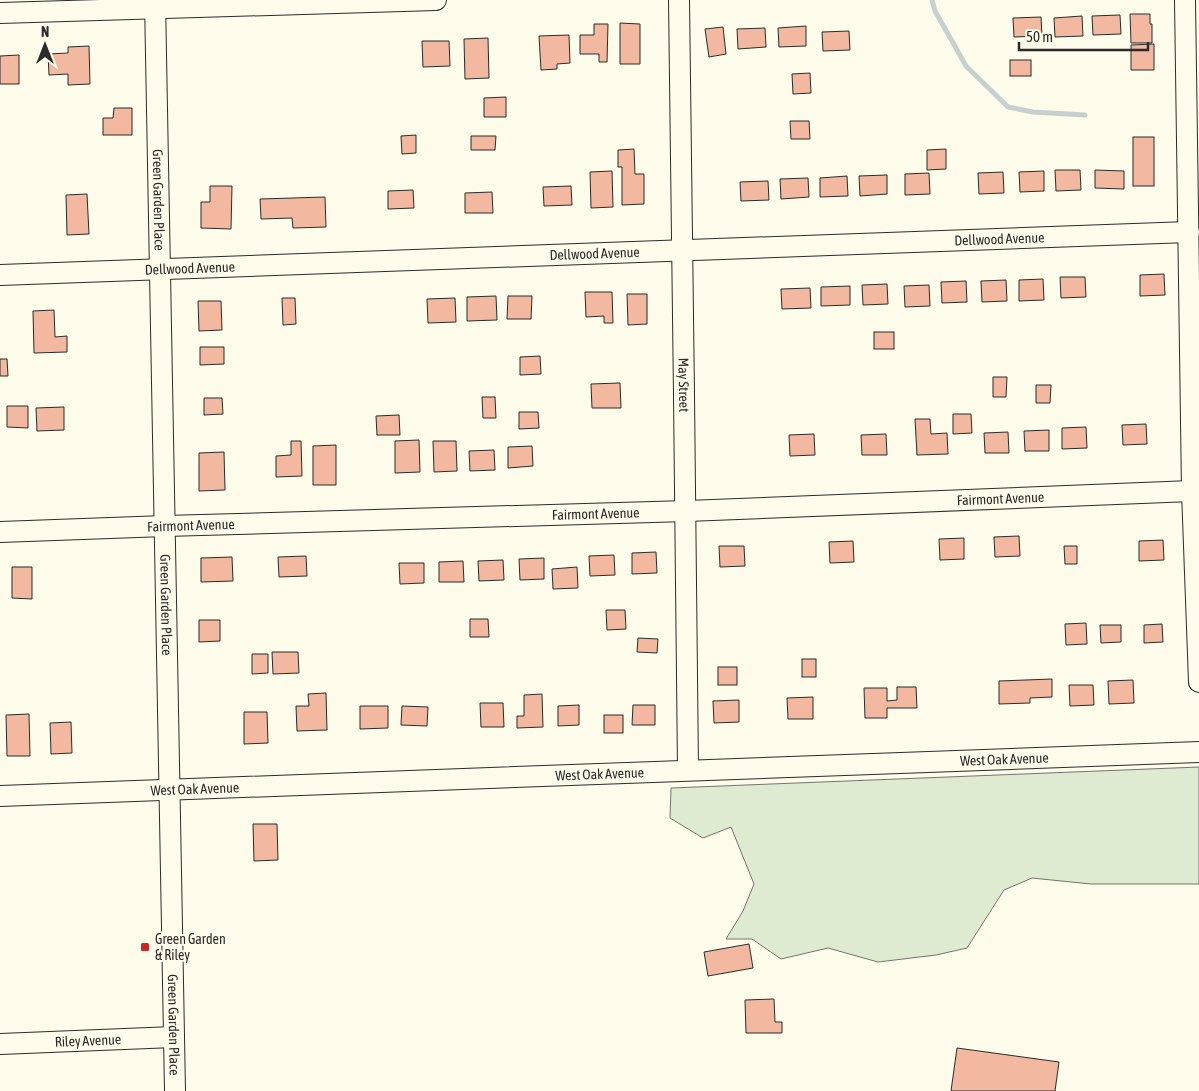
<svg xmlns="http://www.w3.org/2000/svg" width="1199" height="1091" font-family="'Asap Condensed',sans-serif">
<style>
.green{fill:#deebd1;stroke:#74746e}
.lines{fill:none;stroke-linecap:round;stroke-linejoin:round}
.stream{stroke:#c7d0d0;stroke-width:5}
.building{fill:#f2b8a0;stroke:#2b2b2b}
.minor-casing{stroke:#2b2b2b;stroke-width:22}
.minor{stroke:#fdfbea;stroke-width:20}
.poi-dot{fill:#c62828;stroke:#fdfbea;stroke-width:2}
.labels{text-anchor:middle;stroke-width:4;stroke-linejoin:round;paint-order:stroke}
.street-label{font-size:14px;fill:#2b2b2b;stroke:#fdfbea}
.poi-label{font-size:14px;fill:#2b2b2b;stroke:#fdfbea;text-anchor:start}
</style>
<rect width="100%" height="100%" fill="#fdfbea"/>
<!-- green -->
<path class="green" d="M1199,767V884H1091L1032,878L1004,890L967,948L936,955L878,962L828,948L781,959L752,939H726L743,911L754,884L731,827L703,838L670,818L671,788Z"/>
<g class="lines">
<!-- stream -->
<path class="stream" d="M932,0L935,11L966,66L1008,107L1033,112L1085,115"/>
</g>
<!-- building -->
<g class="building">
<path d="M1130,14H1150V24H1152V43H1131Z"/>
<path d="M1120,15L1121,34L1093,35L1092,16Z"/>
<path d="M1082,16L1083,36L1055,37L1054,18Z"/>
<path d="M1041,17L1042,36L1014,37L1013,18Z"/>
<path d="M620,23L640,24V64H620Z"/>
<path d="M594,24H608L607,62H599V54H580V35H594Z"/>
<path d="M806,26V46L779,47L778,28Z"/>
<path d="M723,27L726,54L709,57L705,29Z"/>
<path d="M765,28L766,47L738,49L737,29Z"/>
<path d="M849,31L850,50L823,51L822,32Z"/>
<path d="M569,35L570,63L557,64V69L541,70L539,36Z"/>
<path d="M488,38L489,78L465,79L464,39Z"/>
<path d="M422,41H449L450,66L423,67Z"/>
<path d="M1154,44V70H1131V45Z"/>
<path d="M89,46L90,84L68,85V74L49,75L48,54L68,53V47Z"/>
<path d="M19,55V84H0V56Z"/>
<rect x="1010" y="60" width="21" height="16"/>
<path d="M810,73L811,93L793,94L792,74Z"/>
<path d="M506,97V117H484V98Z"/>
<path d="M114,108H132V135H103V118H113Z"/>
<path d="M790,121H809L810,139H791Z"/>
<path d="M416,135V153L402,154L401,136Z"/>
<path d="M471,136H496L495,150H471Z"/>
<rect x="1133" y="137" width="21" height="49"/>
<path d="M634,149L635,174H644V204L622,205V167H618V150Z"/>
<path d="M946,149V169L927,170V150Z"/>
<path d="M1055,170H1080L1081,190L1056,191Z"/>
<path d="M1095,170L1124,171V189L1095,188Z"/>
<path d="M612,171L613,207L591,208L590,172Z"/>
<path d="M1044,171V191L1020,192L1019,172Z"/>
<path d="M1003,172L1004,193L979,194L978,173Z"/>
<path d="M929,173L930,194L905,195V174Z"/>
<path d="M887,175V194L860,196L859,176Z"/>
<path d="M847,176L848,196L820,197V178Z"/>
<path d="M808,178L809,197L781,199L780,179Z"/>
<path d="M768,181L769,200L741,201L740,182Z"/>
<path d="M210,186H232L231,229L201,228V202H210Z"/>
<path d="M571,186L572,205L544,206L543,187Z"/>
<path d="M413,190L414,208L388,209V191Z"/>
<path d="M492,192L493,213H465V193Z"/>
<path d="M87,194L89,234L67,235L66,195Z"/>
<path d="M325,197L326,227L293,228L292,218L261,219L260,199Z"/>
<path d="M1164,274L1165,295L1140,296V275Z"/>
<path d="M1060,277H1085L1086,297L1061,298Z"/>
<path d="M1043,279L1044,300L1019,301V280Z"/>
<path d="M1006,280L1007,301L982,302L981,281Z"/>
<path d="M966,281L967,302L942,303L941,282Z"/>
<path d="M887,284L888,304L863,305L862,285Z"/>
<path d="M929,285L930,306L905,307L904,286Z"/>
<path d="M850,286V305L821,306V287Z"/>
<path d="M810,288L811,308L782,309L781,289Z"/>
<path d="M585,292H612L613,323H604V316L586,317Z"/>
<path d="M627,294H647V324L628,325Z"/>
<path d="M496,296L497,320L467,321V297Z"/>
<path d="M508,296H532L531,319H507Z"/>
<path d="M282,298H295L296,324L283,325Z"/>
<path d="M455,298L456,322L428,323L427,299Z"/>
<path d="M198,301H221L222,330L199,331Z"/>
<path d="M54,310L55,337L67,336V352L34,353L33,311Z"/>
<rect x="874" y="332" width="20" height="17"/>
<path d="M200,347H224V364L200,365Z"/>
<path d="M540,356L541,374L520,375V357Z"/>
<path d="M0,359H7L8,376H0Z"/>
<path d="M993,377H1007L1006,397H993Z"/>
<path d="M620,383L621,408H592L591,384Z"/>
<path d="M1036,385H1051L1050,403H1036Z"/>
<path d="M482,397H495L496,418H483Z"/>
<path d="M204,398H222L223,414L204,415Z"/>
<path d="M7,406H28V428L7,427Z"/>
<path d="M64,407V430L37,431L36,408Z"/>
<path d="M519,412H538L539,428L519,429Z"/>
<path d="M953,414H971L972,433L953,434Z"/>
<path d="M399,415L400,435H377L376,416Z"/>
<path d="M915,419H930L931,434L947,433L948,454L917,455Z"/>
<path d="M1146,424L1147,444L1123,445L1122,425Z"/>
<path d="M1086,427L1087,448L1062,449V428Z"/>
<path d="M1049,430V451H1025L1024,431Z"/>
<path d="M1008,432L1009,453H985L984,433Z"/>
<path d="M814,434L815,455L790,456L789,435Z"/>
<path d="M886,434L887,455H862L861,435Z"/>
<path d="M419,440L420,472L395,473V441Z"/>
<path d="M291,441H301L302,476L276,477V456L291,455Z"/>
<path d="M433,441H456L457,471L434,472Z"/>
<path d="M336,445V485H313V446Z"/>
<path d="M532,446L533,466L508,468V447Z"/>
<path d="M494,450L495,470L470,471L469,451Z"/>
<path d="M224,452L225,490L199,491V453Z"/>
<path d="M1019,536L1020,556L995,557L994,537Z"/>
<path d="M964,538V559L940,560L939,539Z"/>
<path d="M1163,540L1164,560L1139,561V541Z"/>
<path d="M853,541L854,562L830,563L829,542Z"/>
<path d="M719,546H744L745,566L720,567Z"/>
<path d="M1064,546H1077V564H1065Z"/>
<path d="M656,552L657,573L632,574V553Z"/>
<path d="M614,555L615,575L590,576L589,556Z"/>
<path d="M306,556L307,576L279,577L278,557Z"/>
<path d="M232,557L233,581L201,582V558Z"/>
<path d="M544,558V579L520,580L519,559Z"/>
<path d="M503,560L504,580L479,581L478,561Z"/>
<path d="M463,561L464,582H439V562Z"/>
<path d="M399,563H424V583L400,584Z"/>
<path d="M12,567H32V599L12,598Z"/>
<path d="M577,567L578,588L553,589L552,569Z"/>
<path d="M606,610H625L626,629L607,630Z"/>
<path d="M470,619H488L489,637H470Z"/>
<path d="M199,620H220V641L199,642Z"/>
<path d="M1086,623L1087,644L1066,645L1065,624Z"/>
<path d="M1162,624L1163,642L1144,643V625Z"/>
<path d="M1100,625H1121V642L1101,643Z"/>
<path d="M638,638L658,639L657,653L637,652Z"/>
<path d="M272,652H298L299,673L273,674Z"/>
<path d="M252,654H268V673L252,674Z"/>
<rect x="802" y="659" width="14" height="18"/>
<rect x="718" y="667" width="19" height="18"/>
<path d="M1052,679V697L1030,698V703L999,704V681Z"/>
<path d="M1133,680L1134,703L1109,704L1108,681Z"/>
<path d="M1069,685H1093L1094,705L1070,706Z"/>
<path d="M897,687H916L917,708H887V718H865L864,688H887V701L897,700Z"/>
<path d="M326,693L327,730L297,731L296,706H309L308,694Z"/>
<path d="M542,694L543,727L517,728V716H524V695Z"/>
<path d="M813,697V719H788L787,698Z"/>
<path d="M739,700V722L714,723L713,701Z"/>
<path d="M480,703H503L504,727H481Z"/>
<path d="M579,705V725L558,726V706Z"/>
<path d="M633,705H655V725H632Z"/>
<path d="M360,706H388V728L360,729Z"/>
<path d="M402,706L428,707L427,726L401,725Z"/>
<path d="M244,712H267L268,743L244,744Z"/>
<path d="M29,714L30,756H7L6,715Z"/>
<rect x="604" y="715" width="19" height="18"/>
<path d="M71,722L72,753L51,754L50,723Z"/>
<path d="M253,824H277L278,860L254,861Z"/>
<path d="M749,944L753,968L708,976L704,952Z"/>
<path d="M774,999L775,1022H782V1033H746L745,1000Z"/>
<path d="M957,1048L1059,1062L1055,1091H951Z"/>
</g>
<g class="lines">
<!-- minor casing -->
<g class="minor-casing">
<g id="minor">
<path id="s1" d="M155,0L175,1091"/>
<path id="s2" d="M679,0C681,257 687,513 688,770"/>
<path d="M1185,0L1192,491L1199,682"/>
<path d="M0,13L436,0"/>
<path id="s3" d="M0,275L1189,232"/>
<path id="s4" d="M0,532L165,526L687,511L1192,491"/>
<path id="s5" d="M0,796L1199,752"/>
<path id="s6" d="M0,1044L174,1037"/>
</g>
</g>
<!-- minor -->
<use href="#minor" class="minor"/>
</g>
<!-- markers -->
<rect class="poi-dot" x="140" y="942" width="10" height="10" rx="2.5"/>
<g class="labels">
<!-- street labels -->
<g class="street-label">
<text dy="5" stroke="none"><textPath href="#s1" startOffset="200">Green Garden Place</textPath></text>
<text dy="5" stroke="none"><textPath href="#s3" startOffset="1000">Dellwood Avenue</textPath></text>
<text dy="5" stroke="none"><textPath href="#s3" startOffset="595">Dellwood Avenue</textPath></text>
<text dy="5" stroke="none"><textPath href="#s3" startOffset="190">Dellwood Avenue</textPath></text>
<text dy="5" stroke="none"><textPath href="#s2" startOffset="385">May Street</textPath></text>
<text dy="5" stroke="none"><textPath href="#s4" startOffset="1001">Fairmont Avenue</textPath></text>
<text dy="5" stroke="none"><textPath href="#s4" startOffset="596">Fairmont Avenue</textPath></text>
<text dy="5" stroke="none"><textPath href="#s4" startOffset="191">Fairmont Avenue</textPath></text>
<text dy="5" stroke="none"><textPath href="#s1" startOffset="605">Green Garden Place</textPath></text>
<text dy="5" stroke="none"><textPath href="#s5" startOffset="1005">West Oak Avenue</textPath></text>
<text dy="5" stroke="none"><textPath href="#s5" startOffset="600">West Oak Avenue</textPath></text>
<text dy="5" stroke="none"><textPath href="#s5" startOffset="195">West Oak Avenue</textPath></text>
<text dy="5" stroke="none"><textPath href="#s1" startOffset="1025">Green Garden Place</textPath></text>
<text dy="5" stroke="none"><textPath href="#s6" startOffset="88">Riley Avenue</textPath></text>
</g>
<!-- poi labels -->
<g class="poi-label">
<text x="155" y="944">Green Garden<tspan x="155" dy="16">&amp; Riley</tspan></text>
</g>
</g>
<!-- north arrow -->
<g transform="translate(45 45)" stroke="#fdfbea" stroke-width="4" paint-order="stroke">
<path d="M0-4L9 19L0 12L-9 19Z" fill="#2b2b2b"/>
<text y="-8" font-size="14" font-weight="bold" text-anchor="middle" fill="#2b2b2b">N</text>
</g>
<!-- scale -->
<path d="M1019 42v8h129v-8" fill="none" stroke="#2b2b2b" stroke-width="2.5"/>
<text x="1026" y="42" font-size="15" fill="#2b2b2b" stroke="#fdfbea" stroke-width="4" paint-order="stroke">50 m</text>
</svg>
